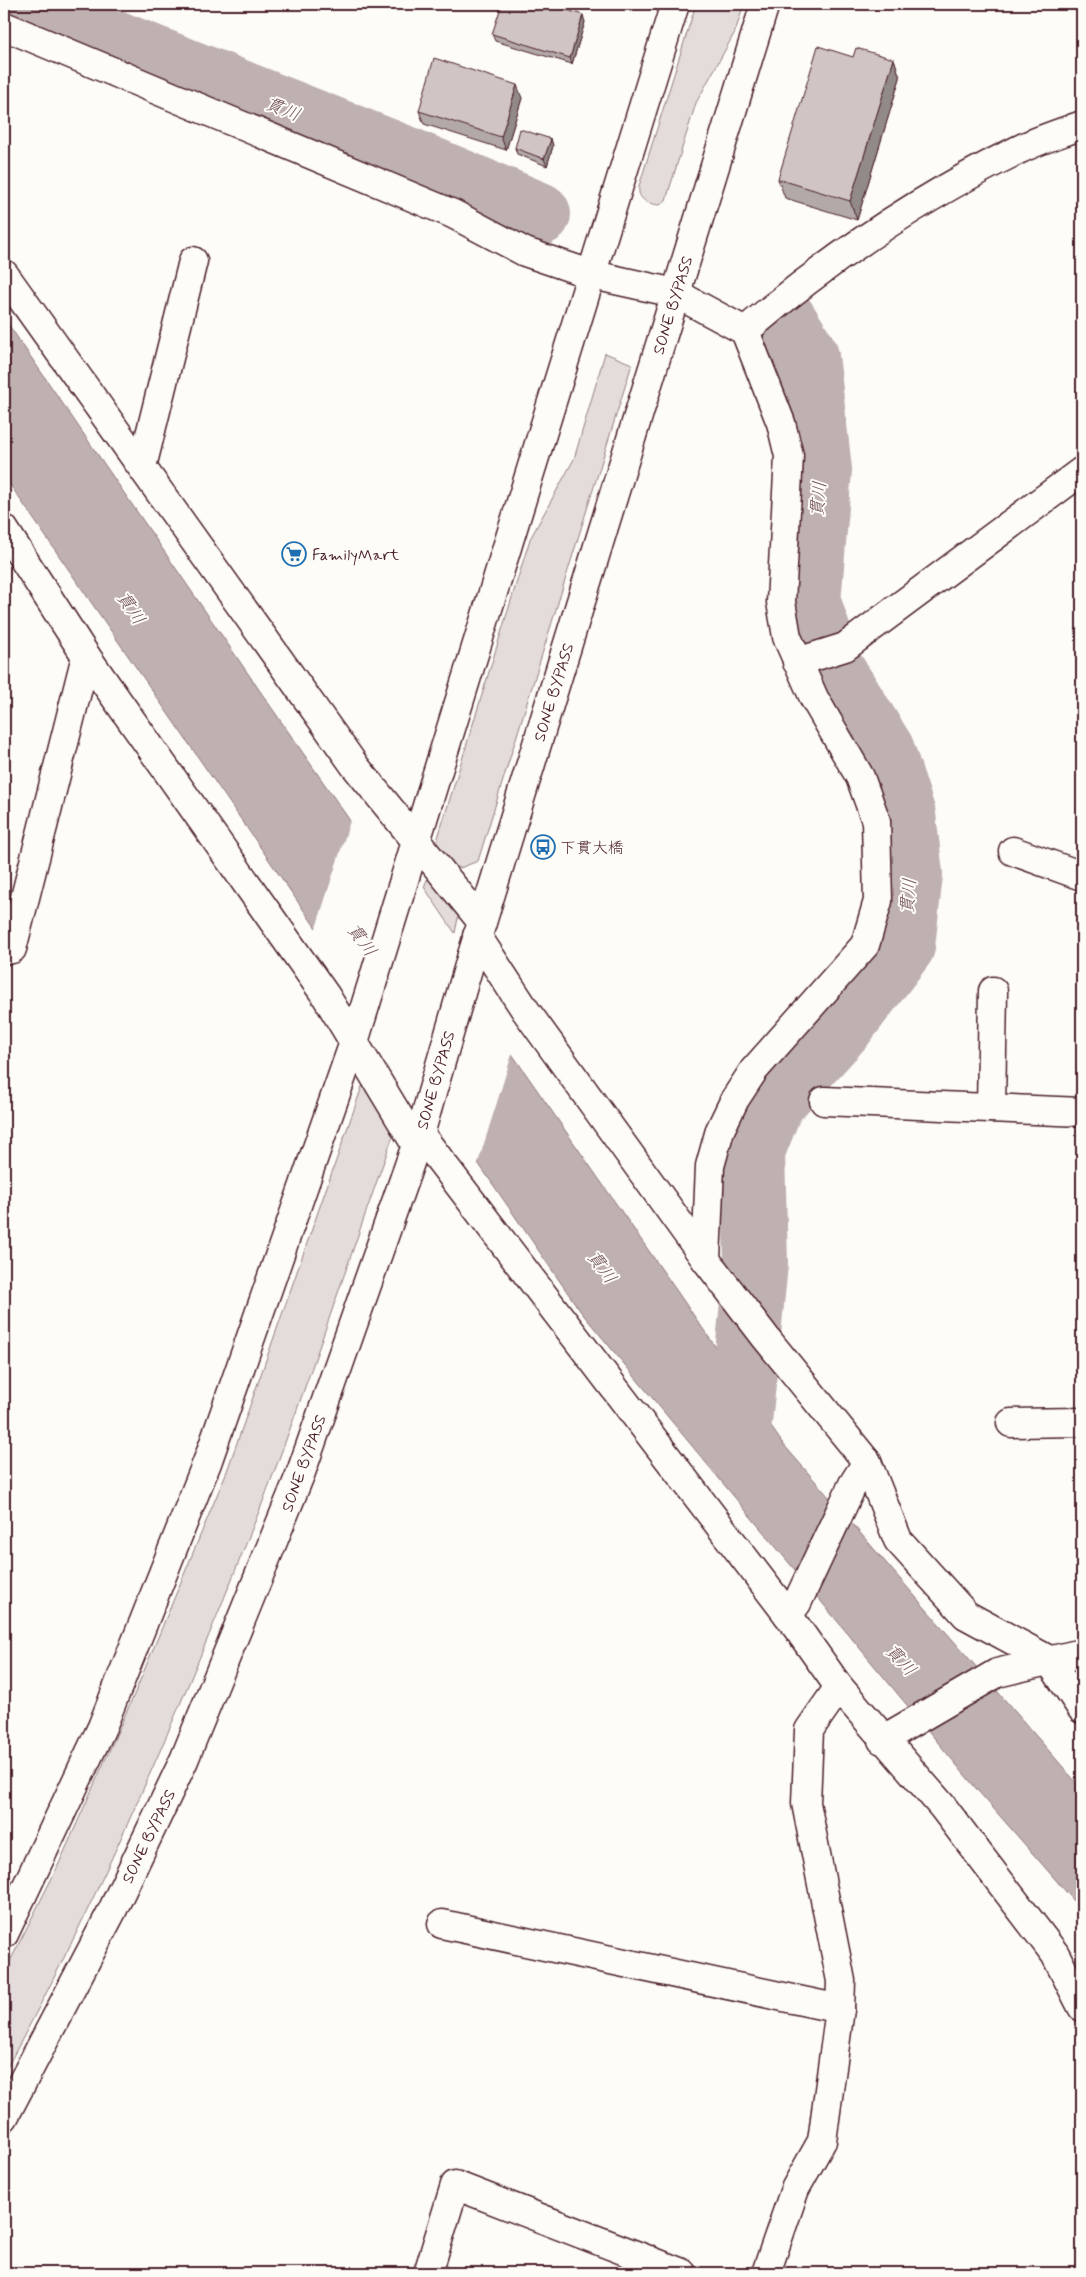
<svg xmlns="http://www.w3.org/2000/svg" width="1086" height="2277" font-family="Mynerve,'Klee One',sans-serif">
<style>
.green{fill:#e3dcda;stroke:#967e82}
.water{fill:#c0b1b1;stroke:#91777b}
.pier{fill:#fdfcf7}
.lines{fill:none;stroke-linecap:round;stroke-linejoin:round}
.river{stroke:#c0b1b1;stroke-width:64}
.street-casing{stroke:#4a1f2b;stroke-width:31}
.highway-casing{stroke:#4a1f2b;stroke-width:31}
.street{stroke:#fdfcf7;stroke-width:28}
.highway{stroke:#fdfcf7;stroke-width:28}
.wall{fill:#b3a9a9;stroke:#4a1f2b}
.shaded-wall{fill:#928a89;stroke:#4a1f2b}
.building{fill:#d0c5c4;stroke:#4a1f2b}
.labels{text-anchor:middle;stroke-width:4;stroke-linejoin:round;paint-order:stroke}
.street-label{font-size:16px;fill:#4a1f2b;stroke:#fdfcf7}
.poi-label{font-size:16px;fill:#4a1f2b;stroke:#fdfcf7;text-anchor:start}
.water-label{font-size:18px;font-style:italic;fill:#73525a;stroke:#fdfcf7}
</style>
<rect width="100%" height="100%" fill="#fdfcf7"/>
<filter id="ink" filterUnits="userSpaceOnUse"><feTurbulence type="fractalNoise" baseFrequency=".02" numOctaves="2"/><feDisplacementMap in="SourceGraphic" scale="10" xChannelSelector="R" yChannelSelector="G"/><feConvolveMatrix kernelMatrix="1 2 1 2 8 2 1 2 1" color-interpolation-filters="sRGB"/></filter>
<g filter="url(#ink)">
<!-- green -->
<g class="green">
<path d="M696,4H744L735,32L696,103L666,200L660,205C648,204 637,200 639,186Z"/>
<path d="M605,353L632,364L478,861L460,868L444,862L436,844L530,539L574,459Z"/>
<path d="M429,875L459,913L455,933L424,887Z"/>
<path d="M364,1081L394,1133C349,1258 308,1385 260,1509C184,1700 103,1892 4,2073V1973L57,1868L134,1695L227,1471Z"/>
</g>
<!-- water -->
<path class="water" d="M4,318L262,694L783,1444L1082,1789V1910L979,1792L581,1312L4,476Z"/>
<!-- pier -->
<path class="pier" d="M351,818L513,1051L477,1166L315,931Z"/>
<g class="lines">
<!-- river -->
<g class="river">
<path d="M27,4L67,23L403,157L539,214"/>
<path d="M737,1451L756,1264L753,1151L772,1103L843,1025L903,946L911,874L904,815L883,751L829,664L809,602L820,470L807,356L784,319"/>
</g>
<!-- street casing -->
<g class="street-casing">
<g id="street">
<path d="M4,26L453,214L525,252L593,275L675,293L745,331L781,423L789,456L781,602L787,637L814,698L860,777L876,821L878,901L865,945L754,1070L735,1099L720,1130L710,1166L706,1260"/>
<path d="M4,274L355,766L482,922"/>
<path d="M745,331C828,260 920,198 1018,150C1038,140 1061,133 1082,125"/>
<path d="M142,467L193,261"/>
<path d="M4,529L86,656L326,996L416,1145"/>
<path d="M797,662L845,647L1082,471"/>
<path d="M1013,851L1082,876"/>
<path d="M477,936L526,1011L706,1260L766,1338L867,1462L898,1540L966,1615L1049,1660L1082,1709"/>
<path d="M4,950L12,949L86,656"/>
<path d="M824,1101L1082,1112"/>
<path d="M991,1108L993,991"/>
<path d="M420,1134L788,1615L839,1687"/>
<path d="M1011,1423L1082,1422"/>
<path d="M788,1615L797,1603L853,1484L867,1462"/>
<path d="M882,1740L997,1673L1082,1653"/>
<path d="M442,1924L840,2009"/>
<path d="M428,2273L455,2185L682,2273"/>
<path d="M766,2273L795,2189L822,2141L840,2009L841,1981L806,1803L809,1730L839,1687L942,1806L1055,1954L1082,2007"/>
</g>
</g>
<!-- highway casing -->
<g class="highway-casing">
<g id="highway">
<path d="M4,1934L102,1727L208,1460L354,1042L675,4"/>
<path d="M4,2117L112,1911L184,1760L300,1475L420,1134L472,955L765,4"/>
</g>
</g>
<!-- street -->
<use href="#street" class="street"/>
<!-- highway -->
<use href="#highway" class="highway"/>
</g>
<!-- wall -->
<g class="wall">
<path d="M585,22L572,64L495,41L492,34Z"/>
<path d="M853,57L894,59L900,78L857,220L785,198L778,179Z"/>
<path d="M522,98L506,150L424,124L419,111Z"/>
<path d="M551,139L553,146L547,166L517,154L515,148Z"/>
</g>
<!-- shaded-wall -->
<g class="shaded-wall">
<path d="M583,15L585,22L572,64L570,58Z"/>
<path d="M894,59L900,78L857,220L850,201Z"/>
<path d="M517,85L522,98L506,150L501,137Z"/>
<path d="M551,139L553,146L547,166L544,159Z"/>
</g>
<!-- building -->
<g class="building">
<path d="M502,4H548L583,15L570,58L492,34Z"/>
<path d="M818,46L853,57L856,48L894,59L850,201L778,179Z"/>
<path d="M434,58L517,85L501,137L419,111Z"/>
<path d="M520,129L551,139L544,159L515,148Z"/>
</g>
</g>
<!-- icons -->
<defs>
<g id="supermarket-ring" transform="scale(1.25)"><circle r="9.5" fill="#fdfcf7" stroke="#1f6fb2" stroke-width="1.5"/><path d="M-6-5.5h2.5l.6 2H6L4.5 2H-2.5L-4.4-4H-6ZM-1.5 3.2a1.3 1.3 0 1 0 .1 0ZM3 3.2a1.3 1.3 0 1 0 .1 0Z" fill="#1f6fb2"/></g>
<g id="bus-ring" transform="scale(1.25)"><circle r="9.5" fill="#fdfcf7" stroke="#1f6fb2" stroke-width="1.5"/><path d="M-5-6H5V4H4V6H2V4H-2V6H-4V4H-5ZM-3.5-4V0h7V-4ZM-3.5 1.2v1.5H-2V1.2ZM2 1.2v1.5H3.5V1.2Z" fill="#1f6fb2"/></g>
</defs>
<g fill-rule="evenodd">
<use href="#supermarket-ring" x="294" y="554"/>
<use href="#bus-ring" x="543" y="847"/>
</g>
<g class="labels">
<!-- street labels -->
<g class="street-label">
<text transform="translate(672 305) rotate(-73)" y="6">SONE BYPASS</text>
<text transform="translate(553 692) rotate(-73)" y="6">SONE BYPASS</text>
<text transform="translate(435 1080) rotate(-74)" y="6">SONE BYPASS</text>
<text transform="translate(303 1463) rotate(-70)" y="6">SONE BYPASS</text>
<text transform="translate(148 1836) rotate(-64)" y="6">SONE BYPASS</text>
</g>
<!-- poi labels -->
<g class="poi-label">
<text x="312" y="560">FamilyMart</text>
<text x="560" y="853">下貫大橋</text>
</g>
<!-- water labels -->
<g class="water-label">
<text transform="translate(283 109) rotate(22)" y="6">貫川</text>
<text transform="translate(818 499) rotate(-85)" y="6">貫川</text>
<text transform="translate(131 608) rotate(56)" y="6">貫川</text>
<text transform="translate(908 896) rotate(-85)" y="6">貫川</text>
<text transform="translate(362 940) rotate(54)" y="6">貫川</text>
<text transform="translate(602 1267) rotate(54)" y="6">貫川</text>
<text transform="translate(901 1660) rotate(47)" y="6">貫川</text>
</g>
</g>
<!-- margin -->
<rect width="1086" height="2277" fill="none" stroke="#fdfcf7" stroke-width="20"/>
<rect x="10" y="10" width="1066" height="2257" fill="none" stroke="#4a1f2b" stroke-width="2" filter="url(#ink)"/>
</svg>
